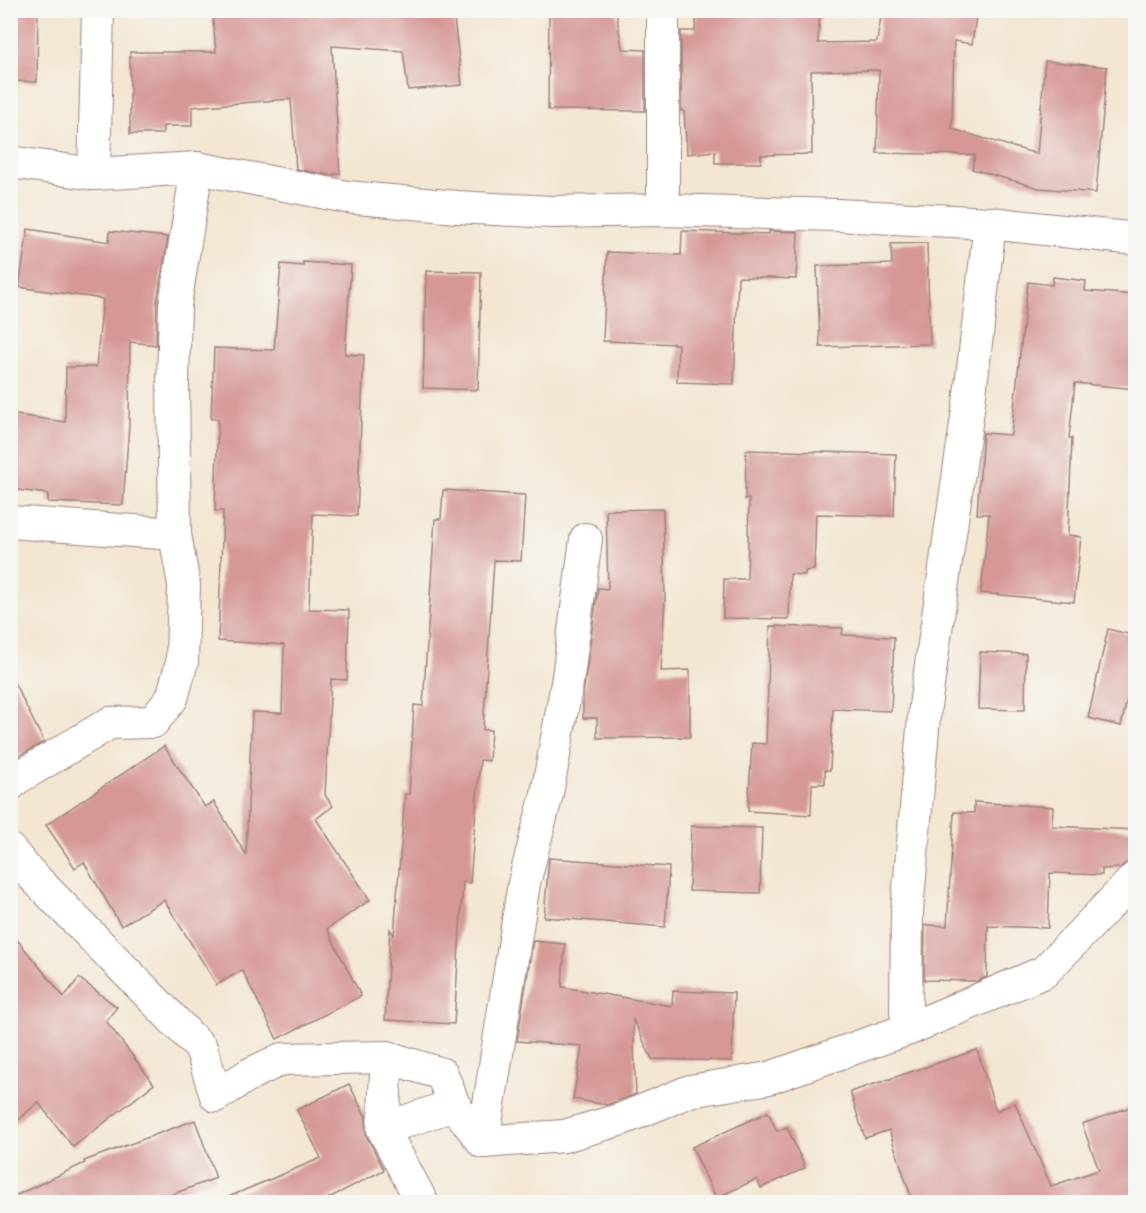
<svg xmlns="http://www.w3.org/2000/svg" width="1146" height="1213" font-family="Sriracha,sans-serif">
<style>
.building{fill:#d59896}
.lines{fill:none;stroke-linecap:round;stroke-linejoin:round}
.street-casing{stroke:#9e827e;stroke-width:34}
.street{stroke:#fff;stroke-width:32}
</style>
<rect width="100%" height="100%" fill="#f6f6f2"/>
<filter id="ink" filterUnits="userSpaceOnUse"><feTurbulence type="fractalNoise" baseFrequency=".0167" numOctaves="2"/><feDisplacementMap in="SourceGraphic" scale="12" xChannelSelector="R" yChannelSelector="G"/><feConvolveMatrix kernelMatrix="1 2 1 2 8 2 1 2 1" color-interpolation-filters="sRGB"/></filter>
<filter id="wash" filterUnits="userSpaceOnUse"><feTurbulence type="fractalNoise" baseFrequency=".008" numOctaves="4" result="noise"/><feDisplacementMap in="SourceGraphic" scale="24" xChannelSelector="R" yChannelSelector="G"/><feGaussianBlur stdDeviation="1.35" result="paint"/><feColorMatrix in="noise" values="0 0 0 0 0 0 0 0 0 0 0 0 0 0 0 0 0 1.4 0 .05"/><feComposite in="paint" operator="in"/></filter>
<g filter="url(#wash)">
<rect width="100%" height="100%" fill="#f3e6d2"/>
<g id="blocks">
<!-- building -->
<g class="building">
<path d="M10,10H38L37,82L10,81Z"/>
<path d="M212,10H453L462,85L408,90L403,51L332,46L340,174L328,175L296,169L291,99L192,107V126H163V134H130V52H216Z"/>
<path d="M549,10H616L622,49L645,50V111L548,110Z"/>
<path d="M697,10H820L818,43L877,42L882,10H977L972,44L954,41L952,129L1037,154L1045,61L1107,67L1096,193L1039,188L972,169L975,155L877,153L879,70L811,71L812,154L761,155V163H715V151L687,154L684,111H681V31H695Z"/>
<path d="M28,229L109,242L110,231L168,237L157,302L156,345L130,342L129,425L123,505L48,502V494L10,489V414L65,422L66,367H96L103,299L19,287Z"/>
<path d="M682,231L769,234V231L798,232L796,279L738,277L734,384L677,382L678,344L603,341L607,252L681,255Z"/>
<path d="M927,243L930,344L820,347L817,266L892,264L891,244Z"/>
<path d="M303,262L351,265L345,354L364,355L357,516L313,514L309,609L349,610L347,680L331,679L325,795L333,806L316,819L370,900L327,929L361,996L277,1039L242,970L217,985L164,900L121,926L84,862L75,868L46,825L164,746L205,807L214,802L246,855L252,712L282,713L284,645L218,641L223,511H215L218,419H211L214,348L274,350L281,264L303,266Z"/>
<path d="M426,271L481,272L478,390L423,388Z"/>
<path d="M1053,277L1086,281L1085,291L1136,295V389L1075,383L1069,438H1072L1068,535L1081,537L1074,602L981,593L989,514H977L983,433L1011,435L1028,282L1052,285Z"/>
<path d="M746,450L896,454L894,516L816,514L814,570L805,571V575L790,574L789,619L723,618L724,579H747L749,499H745Z"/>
<path d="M443,490L525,495L521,561L494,560L483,730H491L489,761L480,760L470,883L463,882L454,1024L385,1020L390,929L394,935L405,794H409L414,705L423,706L435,519H441Z"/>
<path d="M663,509L665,598L661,671L690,670V737L597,738V718H583V694L598,588L608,589L606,510Z"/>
<path d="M770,626L843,628L842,635L894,637L891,711L833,709L830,770H825V784H812L811,815L748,811L752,743L766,744Z"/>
<path d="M1108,629L1136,636V659L1121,726L1088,718Z"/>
<path d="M980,652L1026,654L1025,710L978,709Z"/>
<path d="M10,674L44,742L10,761Z"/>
<path d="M974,802L1053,807L1052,826L1136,830V860H1131L1119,868L1102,869V875L1050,873L1048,928L988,926L987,977L977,981L924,980L925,925L947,926L954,812L974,813Z"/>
<path d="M691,826L762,828L760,893L689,891Z"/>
<path d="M549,858L669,867L665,927L544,917Z"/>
<path d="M10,931L64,997L79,978L117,1007L106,1021L154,1084L73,1147L38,1102L10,1128Z"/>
<path d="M533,941L565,944L562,987L672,1006L673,991L734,993L732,1061L652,1059L633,1019L636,1094L607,1105L573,1099L582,1046L517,1041Z"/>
<path d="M977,1050L996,1111L1015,1103L1051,1186L1099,1170L1082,1124L1136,1105V1203H913L889,1130L865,1138L850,1092Z"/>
<path d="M349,1084L366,1117V1135L384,1170L319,1203H214L321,1158L297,1110Z"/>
<path d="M768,1112L777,1131L787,1127L805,1168L761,1188L757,1179L716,1198L692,1147Z"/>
<path d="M195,1120L216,1178L149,1203H10V1198L85,1163L84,1161Z"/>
</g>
</g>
</g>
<g filter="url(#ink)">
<use href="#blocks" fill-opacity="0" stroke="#9e827e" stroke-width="1.5"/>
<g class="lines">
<!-- street casing -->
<g class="street-casing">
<g id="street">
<path d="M10,162L94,174L197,168L347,197L457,207L551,212L663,210L837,215L990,223L1136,239"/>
<path d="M94,174L98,10"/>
<path d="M663,210V10"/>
<path d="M10,522L175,534"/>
<path d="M10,785L16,779L110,723L153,722L172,698L182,662L184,585L175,534L173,384L175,305L197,168"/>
<path d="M10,850L24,867L201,1048L216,1096L250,1074L282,1059L387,1057L442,1074L454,1105L483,1142"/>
<path d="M909,1029L906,1011L907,911L925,706L969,403L990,223"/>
<path d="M387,1057L383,1129L422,1202"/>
<path d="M383,1129L454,1105"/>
<path d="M483,1142L564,1136L622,1119L690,1091L769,1078L909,1029L1044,972L1136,877"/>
<path d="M483,1142L524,883L547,794L568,677L586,539"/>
</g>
</g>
<!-- street -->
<use href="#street" class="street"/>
</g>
</g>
<!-- margin -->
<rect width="1146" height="1213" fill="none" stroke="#f6f6f2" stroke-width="36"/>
</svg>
